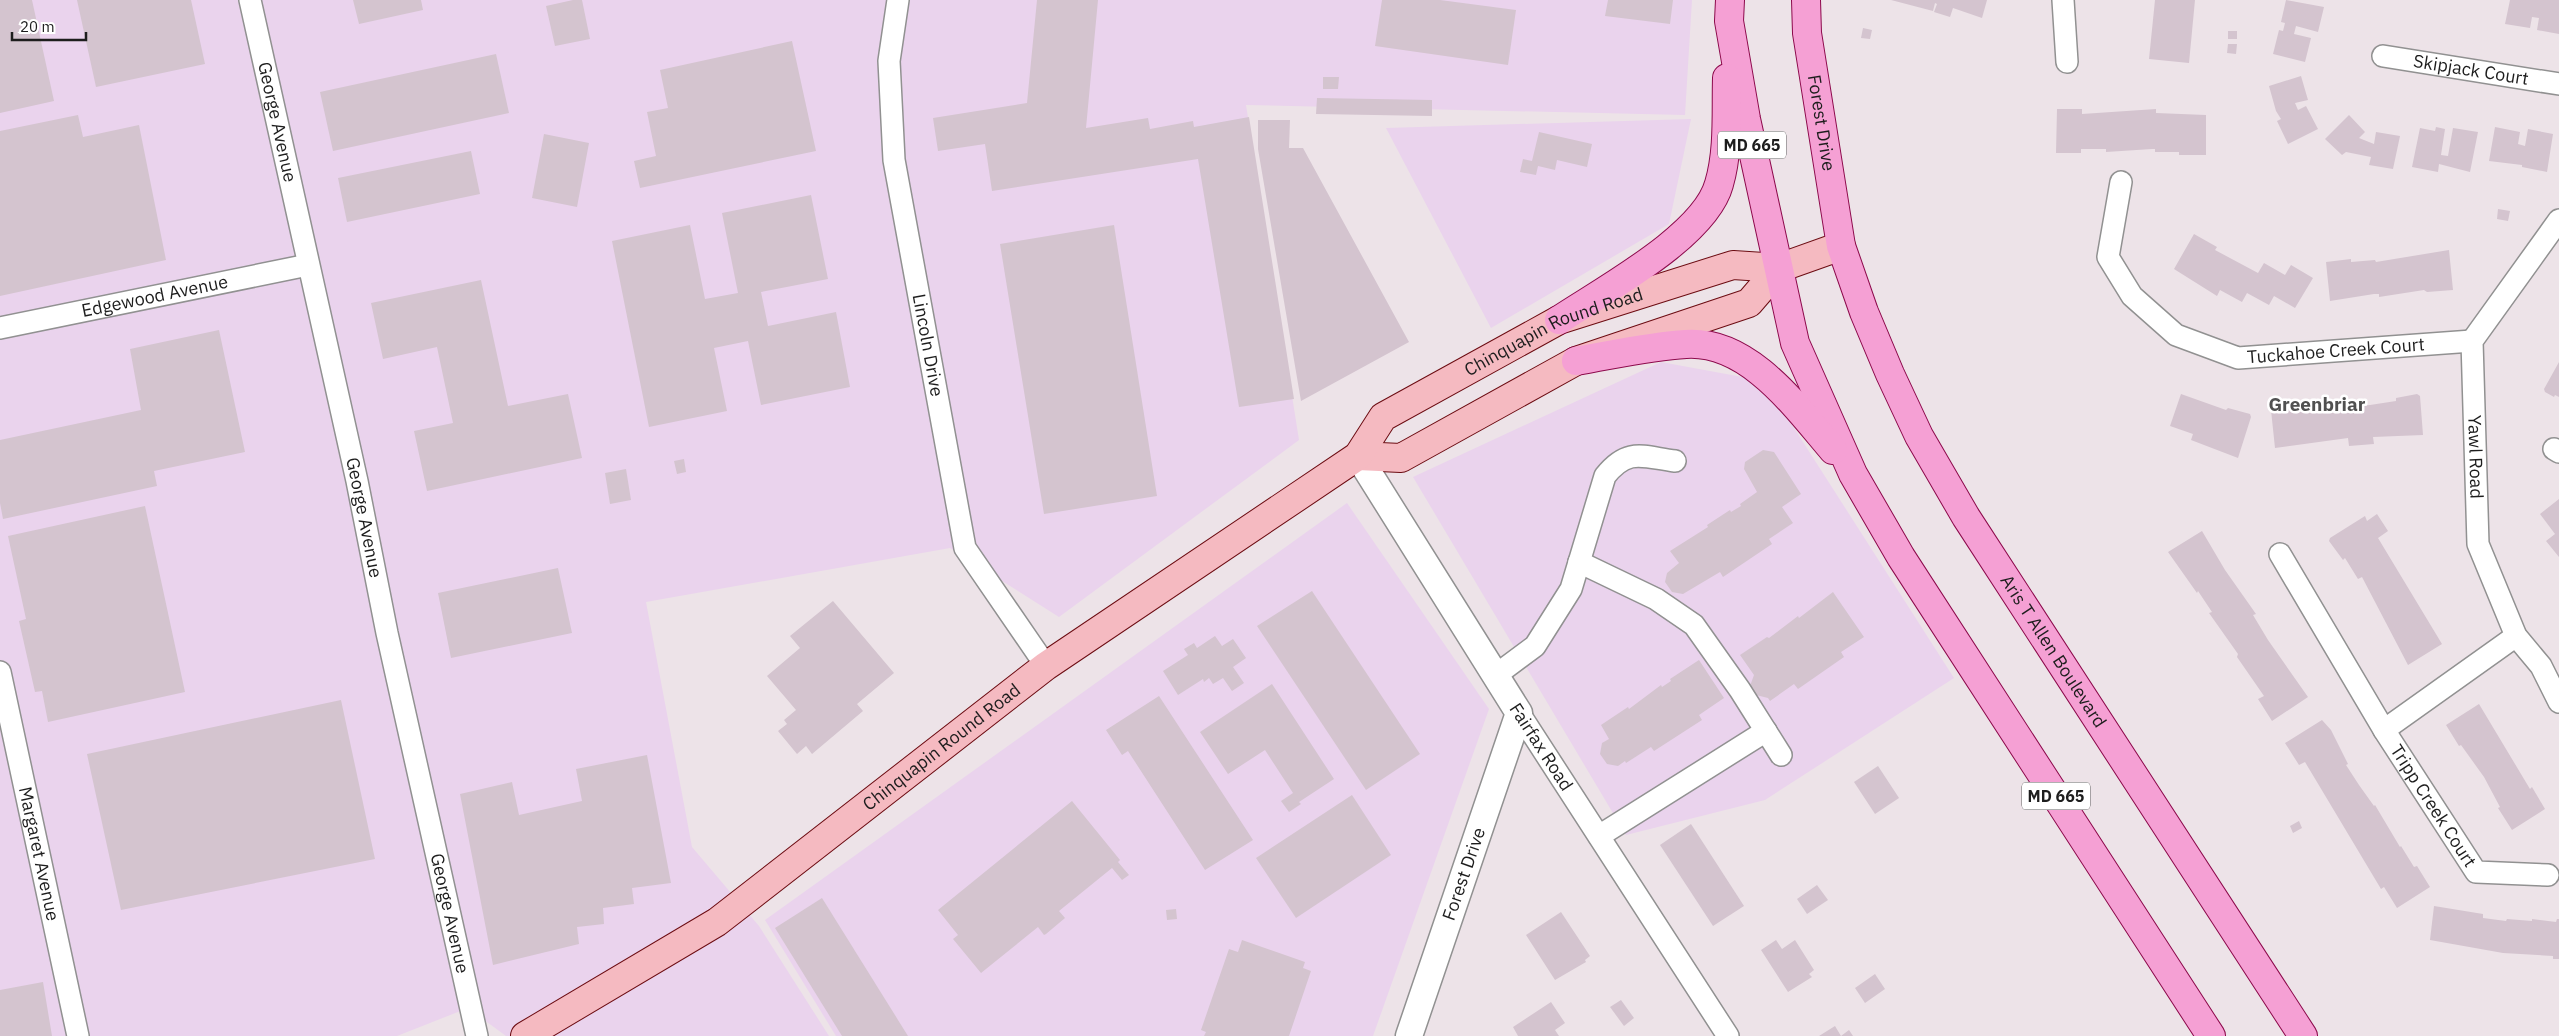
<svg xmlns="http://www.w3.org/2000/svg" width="2559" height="1036" font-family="'IBM Plex Sans',sans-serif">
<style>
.commercial{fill:#ead3ed}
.building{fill:#d4c4cf}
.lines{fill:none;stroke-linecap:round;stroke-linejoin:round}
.minor-casing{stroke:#919191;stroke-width:24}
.tertiary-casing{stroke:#919191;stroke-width:29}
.secondary-casing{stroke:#6c0c12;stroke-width:30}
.primary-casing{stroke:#8c094b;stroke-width:30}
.minor{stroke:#fff;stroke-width:21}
.tertiary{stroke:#fff;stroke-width:26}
.secondary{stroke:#f5bac1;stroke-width:28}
.primary{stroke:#f5a0d4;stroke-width:28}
.labels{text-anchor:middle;stroke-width:5;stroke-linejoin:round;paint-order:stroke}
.shield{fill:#fff;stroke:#616161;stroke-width:1}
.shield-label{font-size:16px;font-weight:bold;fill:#1d1d1d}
.street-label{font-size:18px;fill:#1d1d1d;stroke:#fff}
.neighbourhood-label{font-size:19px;font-weight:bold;fill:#505050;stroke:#fff}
</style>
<rect width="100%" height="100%" fill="#ede3e8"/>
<!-- commercial -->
<g class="commercial">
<path d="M0,0H1692L1685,115L1246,105L1299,440L1059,617L950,548L646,602L692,847L759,926L829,1036H506L468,1008L397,1036H0Z"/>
<path d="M1691,119L1669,224L1491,328L1386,128Z"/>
<path d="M1661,362L1764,381L1954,678L1765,800L1626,835L1413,477Z"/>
<path d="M1347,503L1489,709L1373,1036H836L765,920Z"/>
</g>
<!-- building -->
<g class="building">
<path d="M0,0H32L54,101L0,113Z"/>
<path d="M77,0H191L205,64L96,87Z"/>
<path d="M353,0H421L423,10L359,24Z"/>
<path d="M573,0H582L590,39L555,46L546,6Z"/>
<path d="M1037,0H1098L1086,128L1148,118L1150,129L1193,121L1194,127L1249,117L1294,399L1239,407L1198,159L992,191L985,144L938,151L933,118L1027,103Z"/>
<path d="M1382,0H1440L1516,10L1508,65L1375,46Z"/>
<path d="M1608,0H1673L1670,24L1605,16Z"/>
<path d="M1891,0H1987L1982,18L1953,8L1950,17L1934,12L1937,4L1935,3L1933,11Z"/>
<path d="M2155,0H2195L2189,63L2149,59Z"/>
<path d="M2286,0L2324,7L2318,32L2296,26L2294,34L2311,38L2305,62L2273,54L2279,30L2283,31L2285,23L2281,22Z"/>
<path d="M2510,0H2559V34L2537,30L2539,18L2532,17L2530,28L2505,24Z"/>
<path d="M1863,28L1872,30L1870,39L1861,38Z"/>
<rect x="2228" y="31" width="9" height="8"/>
<path d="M792,41L816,151L640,188L634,161L656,156L647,112L668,108L660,70Z"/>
<path d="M2228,44H2237L2236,54L2227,53Z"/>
<path d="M496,54L509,113L333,151L320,92Z"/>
<path d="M2301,76L2308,100L2295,103L2298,110L2306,106L2318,129L2288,144L2277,121L2281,119L2276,111L2269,86Z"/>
<path d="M1323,77H1339L1338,89H1323Z"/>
<path d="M1317,98L1432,100V116L1316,114Z"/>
<path d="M2057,109H2082V114L2156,109V113L2206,115V155H2179V152H2155V149H2152L2106,152V149H2081V153H2056Z"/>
<path d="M78,115L83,137L139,125L166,260L0,296V131Z"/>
<path d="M2349,115L2365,132L2359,138L2374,144L2376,132L2400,136L2393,169L2369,165L2371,157L2346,152L2342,155L2325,139Z"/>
<path d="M1258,120H1290L1289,148H1303L1409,342L1301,401L1258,149Z"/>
<path d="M2436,127L2445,129L2441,155L2448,156L2453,128L2478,132L2470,172L2439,164L2438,172L2412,167L2420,128L2435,131Z"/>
<path d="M2495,127L2520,132L2518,144L2525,146L2528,129L2553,134L2547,172L2522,167V165L2489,161Z"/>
<path d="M1539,132L1592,144L1587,167L1557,160L1555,170L1538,166L1536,175L1520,172L1523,159L1532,161Z"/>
<path d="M544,134L589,143L577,207L532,198Z"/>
<path d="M471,151L480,194L347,222L338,178Z"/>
<path d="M811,195L828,279L761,292L768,326L836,312L850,387L761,405L748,341L714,348L727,411L649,427L612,241L690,225L705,299L738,293L722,213Z"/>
<path d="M2498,209L2510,211L2508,221L2497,219Z"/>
<path d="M1114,225L1157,496L1044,514L1000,244Z"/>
<path d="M2194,234L2217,247L2215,250L2258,273L2264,263L2285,275L2291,265L2313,278L2295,308L2274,296L2269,305L2247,293L2242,302L2220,290L2217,296L2174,269Z"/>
<path d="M2449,250L2453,290L2427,292L2424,290L2379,297V294H2374L2330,301L2326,262L2351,259V262L2375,260L2376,262Z"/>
<path d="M481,280L508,406L568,394L582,458L427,491L414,431L453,423L437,347L383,359L371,303Z"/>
<path d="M219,330L245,452L154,471L157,486L3,519L0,503V440L141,410L130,349Z"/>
<path d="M2559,362V397L2555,395L2554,397L2545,392L2544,389Z"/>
<path d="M2181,394L2226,410L2228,408L2250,414L2251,417L2238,458L2191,440L2193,434L2170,426Z"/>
<path d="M2417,394L2420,396L2423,435L2373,437L2374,444L2349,446L2348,438L2275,448L2271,410L2321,407V404L2346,402V407L2370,405L2396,401V398Z"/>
<path d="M1763,450L1774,452L1801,494L1782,507L1793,523L1769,539L1772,544L1723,577L1720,572L1683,594L1672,592L1665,582L1667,573L1679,563L1670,551L1708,527L1707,525L1730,510L1731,512L1741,506L1740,504L1757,492L1744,469L1745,462Z"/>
<path d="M684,459L686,472L677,474L674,461Z"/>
<path d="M626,469L631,500L610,504L605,473Z"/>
<path d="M2559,499V557L2546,541L2555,534L2540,514Z"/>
<path d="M145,506L185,692L48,722L42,691L35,692L19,621L26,619L8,536Z"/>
<path d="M2377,514L2388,531L2378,538L2442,644L2408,665L2362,577L2358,579L2345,558L2343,560L2329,541L2330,538L2365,516L2367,521Z"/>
<path d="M2202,531L2225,570L2256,614L2253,615L2268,640L2308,697L2272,721L2258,699L2264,696L2237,657L2238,654L2209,613L2212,612L2198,591L2197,593L2168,552Z"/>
<path d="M558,568L572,633L451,658L438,593Z"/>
<path d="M1312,591L1420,754L1366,790L1257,626Z"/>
<path d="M1833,592L1864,637L1841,652L1844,657L1798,689L1794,684L1770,701L1768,698L1756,695L1750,686L1754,675L1740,655L1767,637L1769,638L1798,616L1799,618Z"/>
<path d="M833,601L894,673L857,704L863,711L812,754L806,746L797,754L778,731L787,724L784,720L796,710L767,676L800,648L790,636Z"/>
<path d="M1215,636L1222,646L1233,639L1246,658L1233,667L1244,683L1232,691L1223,678L1213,684L1209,678L1204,682L1203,679L1178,695L1163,671L1188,655L1184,649L1194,643L1197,648Z"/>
<path d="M1699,660L1724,698L1699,715L1702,720L1654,751L1651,747L1626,763L1625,761L1618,766L1607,764L1600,754L1602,743L1609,739L1601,725L1628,707L1629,709L1661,685L1662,687L1671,681L1670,679Z"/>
<path d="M1272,684L1334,779L1299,802L1301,804L1289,812L1281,801L1293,793L1265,750L1228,774L1200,732Z"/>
<path d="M1159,696L1253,840L1205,870L1128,751L1122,755L1106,730Z"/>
<path d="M341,700L375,859L121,910L87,754Z"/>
<path d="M2479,704L2530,789L2532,787L2545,809L2512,830L2498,808L2500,807L2484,777L2461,745L2459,746L2446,725Z"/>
<path d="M2322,720L2331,730L2348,764L2346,765L2359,785L2374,806L2375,805L2400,847L2401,846L2414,867L2417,866L2430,887L2397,908L2384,887L2381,889L2305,762L2299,765L2285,743Z"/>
<path d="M647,755L671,883L632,888L634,904L603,908L604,924L577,927L579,944L493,965L460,794L512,782L519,815L582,801L576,769Z"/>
<path d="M1878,766L1899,798L1875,814L1854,782Z"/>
<path d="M1352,795L1391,855L1296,918L1256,858Z"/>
<path d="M1072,801L1120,860L1118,862L1129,875L1122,880L1112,868L1059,911L1065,918L1046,934L1044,935L1038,927L981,973L953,939L958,935L938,910Z"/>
<path d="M2299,821L2302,828L2293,833L2290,826Z"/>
<path d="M1691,824L1744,906L1713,926L1660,845Z"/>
<path d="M1817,885L1828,900L1807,914L1797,899Z"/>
<path d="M822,898L908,1036H842L775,928Z"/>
<path d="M2434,906L2483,914V918L2506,921L2507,919L2532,921V919L2556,922L2557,919H2559V959H2553V956L2503,953L2430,940Z"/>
<path d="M1176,909L1177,919L1167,920L1166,910Z"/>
<path d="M1561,912L1590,956L1585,960L1586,962L1555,980L1526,935Z"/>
<path d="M1242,940L1305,962L1303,968L1311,971L1289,1036H1204L1206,1032L1201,1030L1229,949L1238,952Z"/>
<path d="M1776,940L1782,949L1795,940L1814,970L1809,974L1812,977L1788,992L1761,950Z"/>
<path d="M1875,974L1885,989L1865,1003L1855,988Z"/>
<path d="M43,982L52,1036H0V990Z"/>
<path d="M1621,1000L1634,1018L1624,1026L1610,1007Z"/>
<path d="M1551,1002L1565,1023L1555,1030L1559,1036H1518L1513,1027Z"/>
<path d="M1835,1026L1841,1036L1849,1030L1853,1036H1819Z"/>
</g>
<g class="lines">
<!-- minor casing -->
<g class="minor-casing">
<g id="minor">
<path id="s1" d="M250,0L357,481L387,633L477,1036"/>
<path id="s2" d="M898,0L889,61L894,160L965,548L1046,666"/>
<path d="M2063,0L2067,62"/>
<path id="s3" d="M2383,56L2559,84"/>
<path id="s4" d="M2121,182L2108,257L2132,296L2176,335L2238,358L2472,341"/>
<path id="s5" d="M2559,220L2472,341L2478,544L2516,636L2541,666L2559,702"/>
<path id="s6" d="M0,328L308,265"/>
<path d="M2554,449L2559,452"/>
<path id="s7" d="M2280,554L2384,730L2476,872L2548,875"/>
<path d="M1579,562L1656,599L1694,625L1740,690L1781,755"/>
<path id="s8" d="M0,672L78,1036"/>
<path d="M1496,675L1535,646L1571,589L1605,476C1628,447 1643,457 1675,461"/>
<path d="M1519,713L1728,1036"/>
<path d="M2384,730L2516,636"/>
<path d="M1599,836L1766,731"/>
</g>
</g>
<!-- tertiary casing -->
<g class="tertiary-casing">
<path id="tertiary" d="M1358,456L1519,713L1409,1036"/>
</g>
<!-- secondary casing -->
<g class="secondary-casing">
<g id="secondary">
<path d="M1358,456L1401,458L1576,361L1749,303L1779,268"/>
<path id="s9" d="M525,1036L717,922L1046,666L1358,456L1383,417L1559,320L1733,265L1779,268L1841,246"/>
</g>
</g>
<!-- primary casing -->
<g class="primary-casing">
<g id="primary">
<path d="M1730,0L1729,21L1746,119L1795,343L1853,474L1901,557L2211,1036"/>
<path id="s10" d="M1806,0L1807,33L1841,246L1864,312L1890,374L1919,436L1966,517L2303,1036"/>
<path d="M1559,320C1604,290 1705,236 1719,184C1729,150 1726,112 1727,78"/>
<path d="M1576,361C1612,355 1649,346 1686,344C1749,340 1796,407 1833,450"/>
</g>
</g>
<!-- minor -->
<use href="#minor" class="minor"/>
<!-- tertiary -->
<use href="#tertiary" class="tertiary"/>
<!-- secondary -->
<use href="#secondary" class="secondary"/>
<!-- primary -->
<use href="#primary" class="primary"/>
</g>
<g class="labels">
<!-- shield labels -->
<g class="shield">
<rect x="1718" y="131.5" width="68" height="27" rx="4"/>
<rect x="2022" y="782.5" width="68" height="27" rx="4"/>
</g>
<g class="shield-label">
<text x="1752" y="151">MD 665</text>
<text x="2056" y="802">MD 665</text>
</g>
<!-- street labels -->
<g class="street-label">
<text dy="6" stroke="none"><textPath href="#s3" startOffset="89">Skipjack Court</textPath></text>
<text dy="6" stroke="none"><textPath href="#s1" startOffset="125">George Avenue</textPath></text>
<text dy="6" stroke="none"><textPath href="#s10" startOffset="124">Forest Drive</textPath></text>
<text dy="6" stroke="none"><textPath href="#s6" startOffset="158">Edgewood Avenue</textPath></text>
<text dy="6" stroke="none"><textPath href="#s9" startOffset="1254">Chinquapin Round Road</textPath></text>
<text dy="6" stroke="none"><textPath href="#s2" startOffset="349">Lincoln Drive</textPath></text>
<text dy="6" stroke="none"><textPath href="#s4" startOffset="345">Tuckahoe Creek Court</textPath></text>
<text dy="6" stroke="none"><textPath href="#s5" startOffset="265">Yawl Road</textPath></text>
<text dy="6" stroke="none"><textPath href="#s1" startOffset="530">George Avenue</textPath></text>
<text dy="6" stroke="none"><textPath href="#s10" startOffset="708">Aris T Allen Boulevard</textPath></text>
<text transform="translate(1541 747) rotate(57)" y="6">Fairfax Road</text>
<text dy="6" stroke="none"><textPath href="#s9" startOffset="508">Chinquapin Round Road</textPath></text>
<text dy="6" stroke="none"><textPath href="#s7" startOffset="295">Tripp Creek Court</textPath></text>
<text dy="6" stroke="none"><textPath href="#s8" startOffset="186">Margaret Avenue</textPath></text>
<text transform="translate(1464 874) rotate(-71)" y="6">Forest Drive</text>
<text dy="6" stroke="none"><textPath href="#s1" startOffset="935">George Avenue</textPath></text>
</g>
<!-- neighbourhood labels -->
<g class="neighbourhood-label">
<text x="2317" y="411">Greenbriar</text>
</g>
</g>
<!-- scale -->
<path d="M12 32v8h74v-8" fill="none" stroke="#1d1d1d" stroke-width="2.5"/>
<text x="20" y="32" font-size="15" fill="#1d1d1d" stroke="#ffffff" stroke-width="4" paint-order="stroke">20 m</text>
</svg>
